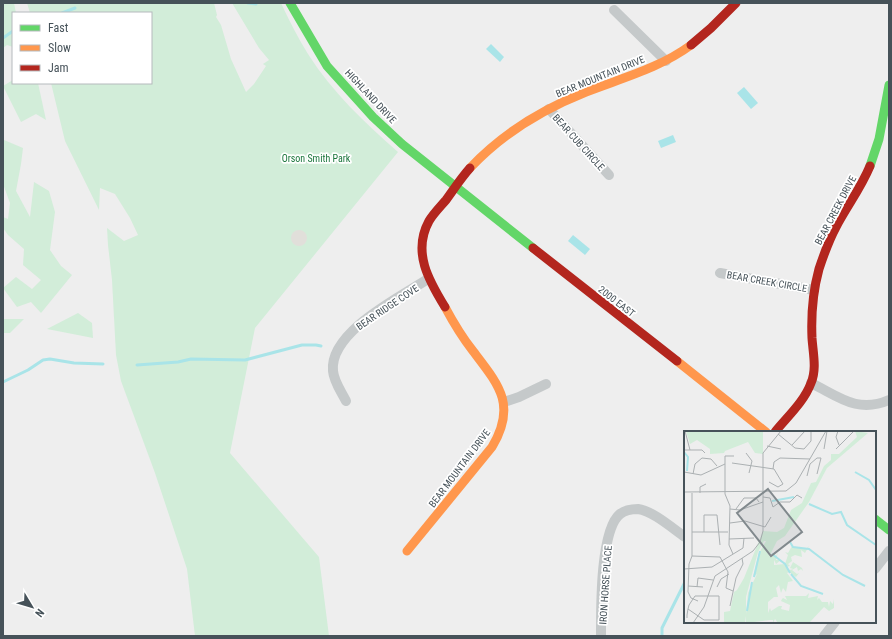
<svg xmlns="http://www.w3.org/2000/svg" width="892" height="639" font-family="'Roboto Condensed',sans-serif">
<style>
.green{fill:#d2edd9}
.sand{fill:#e1dfda}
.water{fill:#a9e4e8}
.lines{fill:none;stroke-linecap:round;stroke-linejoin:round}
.stream{stroke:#a9e4e8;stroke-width:3}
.street{stroke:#c5c9ca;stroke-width:10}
.fast{stroke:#63d668;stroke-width:9}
.slow{stroke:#ff974d;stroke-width:9}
.jam{stroke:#b3261e;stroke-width:9}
.labels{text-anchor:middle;stroke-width:3.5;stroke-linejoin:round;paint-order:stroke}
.street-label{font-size:10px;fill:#465259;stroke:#fff}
.park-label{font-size:10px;fill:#1b763c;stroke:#fff}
.inset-river{fill:none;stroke:#a9e4e8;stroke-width:2}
.inset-road{fill:none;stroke:#abb0b2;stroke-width:1}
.view{fill:#81898d;fill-opacity:0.15;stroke:#81898d;stroke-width:2}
.inset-edge{fill:none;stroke:#465259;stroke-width:2}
</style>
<rect width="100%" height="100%" fill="#eee"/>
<!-- green -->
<g class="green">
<path d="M3,3H14L16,13H13V47L7,45L3,48Z"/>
<path d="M27,3H214L217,15L216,17L221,25L231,59L246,92L254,84L266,66L263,64L269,60L259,48L232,3H281C289,20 298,38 308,54C332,92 365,123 398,152L255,328L230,453L319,557L329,636H195L187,569L155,473L121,381L116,355L112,280L108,245L107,228L124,241L138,235L130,218L115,194L100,188L99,210L65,141L51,83H151V13H30Z"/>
<path d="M13,80V83H38L46,120L36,114L21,122L3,86Z"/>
<path d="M4,140L23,148L21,164L16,191L30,217L34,182L49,191L55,212L50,250L61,266L72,275L41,313L31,302L17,307L3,288L16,277L32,289L41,280L23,265L24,249L8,235L3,228V217L8,219L10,203L3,184V141Z"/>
<path d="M78,313L92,323L93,338L47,329Z"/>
<path d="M3,319H24L10,333H3Z"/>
</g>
<!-- sand -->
<circle class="sand" cx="299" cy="238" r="8"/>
<!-- water -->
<g class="water">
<path d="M491,44L504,57L500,62L486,49Z"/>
<path d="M744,87L758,103L751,109L737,93Z"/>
<path d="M673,135L676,142L661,148L658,141Z"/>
<path d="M573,235L590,249L585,255L568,241Z"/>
</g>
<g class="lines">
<!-- stream -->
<g class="stream">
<path d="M248,3L256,4"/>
<path d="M62,13L75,8"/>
<path d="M3,38L13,31"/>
<path d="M137,365L178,362L191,359L245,360L302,345H316L321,346"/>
<path d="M3,382L28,370L43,360L50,359L74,363L103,364"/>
<path d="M662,636V628L685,582"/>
</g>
<!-- street -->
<g class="street">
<path d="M614,10L666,61"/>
<path d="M549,109L609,175"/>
<path d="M720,273L814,290"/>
<path d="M811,383C838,396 857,414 889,400"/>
<path d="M346,401C341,391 334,382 333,371C329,332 400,297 428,279"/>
<path d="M504,402L519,397L546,384"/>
<path d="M875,569L889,551"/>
<path d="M601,636C601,610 600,530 620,514C625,510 632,509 638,509C653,511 672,528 685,537"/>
<path d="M824,636L835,622"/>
</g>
<!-- fast -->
<g class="fast">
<path d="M290,3L327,66L373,117L402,144L533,248"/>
<path d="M870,166L879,139L889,85"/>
<path d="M875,519L889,530"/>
</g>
<!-- slow -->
<g class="slow">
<path d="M470,168C502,134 543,109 586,92C622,78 660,68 691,45"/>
<path d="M677,361L766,432"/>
<path d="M407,551L492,447C517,405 499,385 473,351C462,337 453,322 445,307"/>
</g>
<!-- jam -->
<g class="jam">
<path d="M691,45L711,28L736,3"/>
<path d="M533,248L677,361"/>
<path d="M445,307C429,281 412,252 429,221C433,214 440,207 446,200C454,189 461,178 470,168"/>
<path d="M775,432C787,417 804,402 811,383C817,369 813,353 812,338C811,315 813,291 819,269C824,254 829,240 836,227C847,206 861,188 870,166"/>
</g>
</g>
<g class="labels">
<!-- street labels -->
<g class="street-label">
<text transform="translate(600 76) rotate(-22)" y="4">BEAR MOUNTAIN DRIVE</text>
<text transform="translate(371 96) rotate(47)" y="4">HIGHLAND DRIVE</text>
<text transform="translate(579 142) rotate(48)" y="4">BEAR CUB CIRCLE</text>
<text transform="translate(835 210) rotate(-62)" y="4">BEAR CREEK DRIVE</text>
<text transform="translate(767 281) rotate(10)" y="4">BEAR CREEK CIRCLE</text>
<text transform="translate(617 301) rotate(38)" y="4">2000 EAST</text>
<text transform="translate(387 307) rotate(-34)" y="4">BEAR RIDGE COVE</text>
<text transform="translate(459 468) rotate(-53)" y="4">BEAR MOUNTAIN DRIVE</text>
<text transform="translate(605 585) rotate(-86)" y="4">IRON HORSE PLACE</text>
</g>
<!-- park labels -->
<g class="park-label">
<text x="316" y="162">Orson Smith Park</text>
</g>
</g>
<!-- overview -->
<g transform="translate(684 431)">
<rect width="192" height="192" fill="#eee"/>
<path d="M2,0H79V23L71,22L64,11L41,20L40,22L26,23V18L13,9L6,13ZM171,0L184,2L143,37L125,71L101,105L93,110L85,126L89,122L92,125L94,121L92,129H97L92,133L90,129V134L101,133L104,124L101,121L104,122L108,115L122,118L125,115L121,122L117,119L118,126L111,124L107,126L108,130L104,133L106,135L102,136L106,139L109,138L106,137L109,131L118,137L119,140L117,138L114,140L113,136L108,139L113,143L115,142L112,146L105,141L103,142L109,150L104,151L102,161L99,157L97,162L95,154L92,157L94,166H90L84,171V182L86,177L87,180L95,175H98L97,178L105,180L106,174L97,170L98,168L99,167L103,169L101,165H122L125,162L124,167L134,165L133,169L135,167L138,171H144L145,176L146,170L149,173L150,168V177L145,180L140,176L126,191L94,192L91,188L89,192V189H86L62,192V185L61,192H40V181L46,180L50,161L53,159L60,147L79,100L93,101L100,97L107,79L118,72L127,52L132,51L140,35L147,29V23H155L173,6ZM80,110H82L75,122L69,146L73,143L64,162L62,183V166L74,121Z" fill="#d2edd9" fill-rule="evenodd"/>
<path class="inset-river" d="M0,21L4,26L3,40M171,41L185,49L192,59M88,70L110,66M125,73L148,83L157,81L163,94L192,114M106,111L109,116L125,118L159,144L181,155M88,123L101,133L106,142M107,143L117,155L139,163M70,146L76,120M63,180L68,151"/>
<path class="inset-road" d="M1,0L6,19M154,0L152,6L155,14M94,3L111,17L120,18L127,10V0M108,14L121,0M83,15L97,18M140,18L143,0M152,18L170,0M0,19H18L21,22M62,22L68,30L65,42M48,32L90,38L99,53M126,33L133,27H137L133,43M89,38L90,31L96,27L126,28M0,41L17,44L41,33M9,43L11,33L18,27L27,28L33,35M123,45L126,33M85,51L94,56L99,53M0,61L102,60L112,52L142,0M8,62V125L5,133L4,161L7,167L14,170M16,62V56L22,53M79,66L86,67L89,76L96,71H106L113,64L118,67M46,78L56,79L79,71M52,78L60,67H72L75,71M46,92L61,90L81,96L87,86M8,101H44M20,101V84H33L36,114M45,108L70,107M49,123L45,114L46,75L41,63V25H50M8,125L36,126L44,141L42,157L49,160M0,138L28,136L59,117L60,107M4,155L19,156M13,156L14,147L29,149M33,156L37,148L45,143M46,175L52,147L59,133L58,127M3,187V184L4,178L5,174L11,165H35V189H20L4,178M9,192L20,176L31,145L69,120L76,111L79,100V22L97,0"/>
<path class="view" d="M84,58L118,101L87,125L53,82Z"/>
<rect width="192" height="192" class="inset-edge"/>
</g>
<!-- border -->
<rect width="892" height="639" fill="none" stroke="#465259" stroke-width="8"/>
<!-- legend -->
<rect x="12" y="12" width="140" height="72" fill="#ffffff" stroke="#b5babd"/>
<rect x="20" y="25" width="20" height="6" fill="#63d668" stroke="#b5babd"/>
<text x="48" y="32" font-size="12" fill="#465259">Fast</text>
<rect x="20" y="45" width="20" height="6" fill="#ff974d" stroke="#b5babd"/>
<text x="48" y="52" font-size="12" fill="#465259">Slow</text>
<rect x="20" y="65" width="20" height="6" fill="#b3261e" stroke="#b5babd"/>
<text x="48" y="72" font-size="12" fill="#465259">Jam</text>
<!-- north arrow -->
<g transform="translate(32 607) rotate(128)" stroke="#ffffff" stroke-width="3" paint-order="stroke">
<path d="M0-3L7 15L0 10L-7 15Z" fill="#465259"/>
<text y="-6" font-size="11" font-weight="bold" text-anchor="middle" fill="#465259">N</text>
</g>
</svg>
